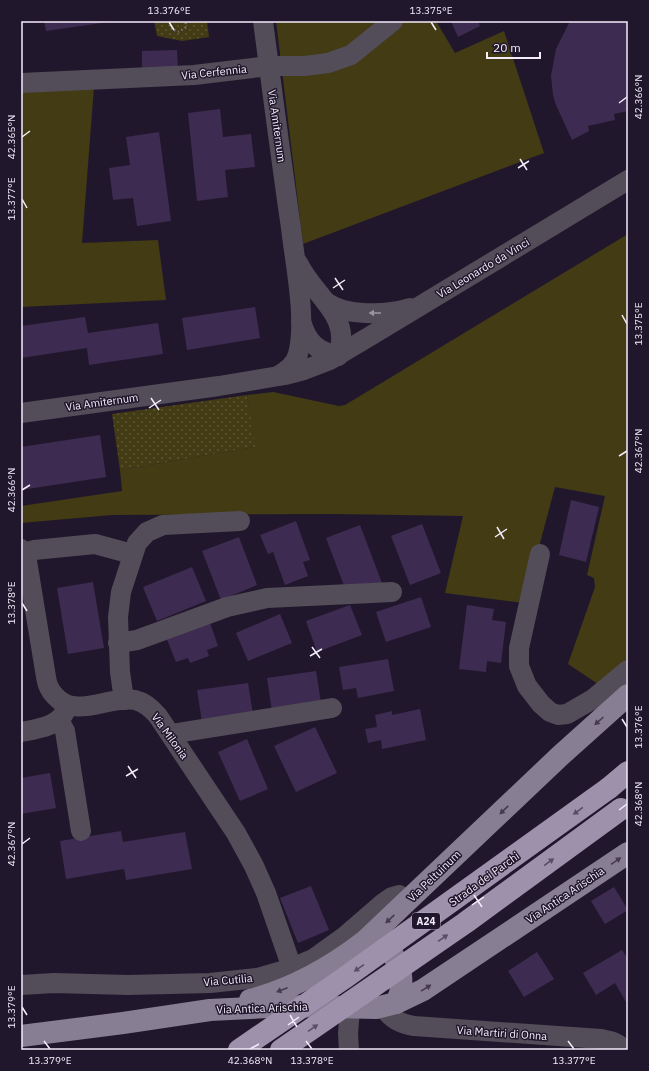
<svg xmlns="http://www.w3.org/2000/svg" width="649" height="1071" font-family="'IBM Plex Sans',sans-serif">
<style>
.green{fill:#423b14}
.park{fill:url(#park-dots)}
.building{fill:#3e2b51}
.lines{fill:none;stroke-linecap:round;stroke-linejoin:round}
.path{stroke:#7d7587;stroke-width:2.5;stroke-dasharray:1 3;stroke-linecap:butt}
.minor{stroke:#524d58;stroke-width:20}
.major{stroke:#887e94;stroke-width:22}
.highway{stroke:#9d91ab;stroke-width:22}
.highway-bridge{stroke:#9d91ab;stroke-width:22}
.oneway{fill:#9a95a1}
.oneway2{fill:#453b50}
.oneway3{fill:#594e65}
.ticks{fill:none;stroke:#f3edfb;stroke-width:1.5}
.labels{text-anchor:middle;stroke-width:3;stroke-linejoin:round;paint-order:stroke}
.shield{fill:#21172c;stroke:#b4adbd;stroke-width:1}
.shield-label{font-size:10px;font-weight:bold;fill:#f3edfb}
.street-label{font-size:11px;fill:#f3edfb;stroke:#21172c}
.neatline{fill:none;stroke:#f3edfb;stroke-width:1.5}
.ticks-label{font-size:10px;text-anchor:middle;fill:#f3edfb}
</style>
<defs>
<pattern id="park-dots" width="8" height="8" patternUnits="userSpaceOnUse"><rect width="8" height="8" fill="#423b14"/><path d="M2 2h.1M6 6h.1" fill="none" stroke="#5e5837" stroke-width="1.8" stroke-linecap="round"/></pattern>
</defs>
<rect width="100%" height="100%" fill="#21172c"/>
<!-- green -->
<g class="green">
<path d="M276,21H436L455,53L504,31L544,153L303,244Z"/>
<path d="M94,87L82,243L158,240L166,300L21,307V91Z"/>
<path d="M628,234V658L598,684L568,664L595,587L594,578L587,575L605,496L555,487L524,603L445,593L463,516L335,514L112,515L21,523V506L122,491L120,470L254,447L247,395L273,392L339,406L345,405Z"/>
</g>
<!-- park -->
<g class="park">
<path d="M154,21H207L209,37L182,41L157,36Z"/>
<path d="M247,395L255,447L120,470L112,414Z"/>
</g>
<!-- building -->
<g class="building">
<path d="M44,21H109V22L46,31Z"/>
<path d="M451,21H478L480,26L458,37Z"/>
<path d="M570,21H628V111L614,114L615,120L588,126L589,131L572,140L556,105L553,95L551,76L556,49Z"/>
<path d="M177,50L178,70L142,71V51Z"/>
<path d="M220,109L223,137L251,134L255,167L225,170L228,197L197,201L188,113Z"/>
<path d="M159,132L171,221L137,226L133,198L113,200L109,168L130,165L126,137Z"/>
<path d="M255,307L260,338L187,350L182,318Z"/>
<path d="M85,317L88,333L158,323L163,354L89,365L87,348L21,358V326Z"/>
<path d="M100,435L106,477L21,490V447Z"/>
<path d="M571,500L599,507L586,562L559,555Z"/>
<path d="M296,521L310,560L303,562L308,576L285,585L273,552L268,554L260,535Z"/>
<path d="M422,524L441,573L410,585L391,536Z"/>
<path d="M360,525L382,583L346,591L326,538Z"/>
<path d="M239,537L257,585L221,600L202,551Z"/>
<path d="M192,567L206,601L157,621L143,587Z"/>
<path d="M93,582L104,648L68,654L57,588Z"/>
<path d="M421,597L431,627L386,642L376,612Z"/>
<path d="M350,605L362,635L317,652L306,621Z"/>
<path d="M467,605L494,609L492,620L506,622L501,663L487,661L486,672L459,669Z"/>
<path d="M280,614L292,643L248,661L236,633Z"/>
<path d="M209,620L218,646L207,650L209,656L190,663L188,658L176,662L166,637Z"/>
<path d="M388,659L394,691L358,698L356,688L343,690L339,667Z"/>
<path d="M316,671L321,703L272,711L267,678Z"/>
<path d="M248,683L253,714L202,722L197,690Z"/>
<path d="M420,709L426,740L382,749L381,740L368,743L365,729L377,727L375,715L392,711V715Z"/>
<path d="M315,727L337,773L296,792L274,746Z"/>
<path d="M247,739L268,789L240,801L218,752Z"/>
<path d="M50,773L56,808L21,814V778Z"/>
<path d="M121,831L123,842L185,832L192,869L126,880L124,869L66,879L60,841Z"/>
<path d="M311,886L329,930L298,943L280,898Z"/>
<path d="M614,887L628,910L605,924L591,901Z"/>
<path d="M622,950L628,959V1001L626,1002L615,983L596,995L583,973Z"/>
<path d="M537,952L554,979L524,997L508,971Z"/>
</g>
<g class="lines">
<!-- path -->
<g class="path">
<path d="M170,21V28L178,32L185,28L186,21"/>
<path d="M186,22L197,21"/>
</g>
<!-- minor -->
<g class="minor">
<path d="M263,21C272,90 281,159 291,228C295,264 307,320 298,354C295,365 287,370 278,376"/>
<path d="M21,83L194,75L269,66H305L328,63L351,55L393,21"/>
<path d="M298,263C313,296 353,315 338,356"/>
<path d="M325,301C345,317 387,315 410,308"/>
<path d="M301,321C307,342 316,351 338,356"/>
<path d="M21,413L219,386L285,375L304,370L330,360L372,335L628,180"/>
<path d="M21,549L27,561L46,677C47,684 50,691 55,696C76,720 109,695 135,700C144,702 152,709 158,716L236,833L254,866L266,893L292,968"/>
<path d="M24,553L34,550L95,544L132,554"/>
<path d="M540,554L519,648V666L527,686L541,704L550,712L558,715L567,714L593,699L628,670"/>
<path d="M118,643L137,640L227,607L267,598L392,592"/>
<path d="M124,700L120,672L118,617L121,592L137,543L147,532L163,525L240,521"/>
<path d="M59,720L65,731L81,831"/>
<path d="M21,732C37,729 58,727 66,710"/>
<path d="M171,734L332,708"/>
<path d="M21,985L54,983L128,985L210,983L257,978L292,968L313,959L345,936L382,904L392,897L399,895L408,900"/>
<path d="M384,1007C390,1019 401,1024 414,1026L601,1039C610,1041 618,1042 624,1050"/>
<path d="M349,1050L348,1034L350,1008"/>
</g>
<!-- major -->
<g class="major">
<path d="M368,941C398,946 409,978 396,1003"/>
<path d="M250,1000C293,989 330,968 365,941L560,756L628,695"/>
<path d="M21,1036L123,1023L210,1010L289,1006L376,1008L396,1003L423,990L628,853"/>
</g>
<!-- highway -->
<path class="highway" d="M609,788L628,772"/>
<!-- highway-bridge -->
<g class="highway-bridge">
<path d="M239,1050L343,979L609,788"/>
<path d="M281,1050L465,923L621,809"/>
</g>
</g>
<!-- one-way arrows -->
<defs><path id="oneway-solid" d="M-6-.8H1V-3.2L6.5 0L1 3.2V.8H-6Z"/></defs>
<use class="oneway" href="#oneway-solid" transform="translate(375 313) rotate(180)"/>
<g class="oneway2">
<use href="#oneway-solid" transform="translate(599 721) rotate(138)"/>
<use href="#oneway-solid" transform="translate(504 810) rotate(136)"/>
<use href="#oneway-solid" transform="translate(616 861) rotate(-34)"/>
<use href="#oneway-solid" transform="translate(390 919) rotate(137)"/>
<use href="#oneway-solid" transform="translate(426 988) rotate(-32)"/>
<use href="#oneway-solid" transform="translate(282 990) rotate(159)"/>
</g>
<g class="oneway3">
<use href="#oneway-solid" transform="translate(578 811) rotate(144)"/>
<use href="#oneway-solid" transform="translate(549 862) rotate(-36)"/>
<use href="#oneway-solid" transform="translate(443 938) rotate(-35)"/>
<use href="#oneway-solid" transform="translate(359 968) rotate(145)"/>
<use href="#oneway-solid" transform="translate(313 1028) rotate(-34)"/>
</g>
<!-- ticks -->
<path class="ticks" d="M169,22L174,30M431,22L436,30M619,103L627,97M22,137L30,131M520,159L527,170M518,168L529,161M22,199L27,208M335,278L343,290M333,288L345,280M622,315L627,324M151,398L159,410M149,408L161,400M619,456L627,451M22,490L30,485M497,527L504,539M495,537L507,529M22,603L27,611M312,647L320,658M310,656L322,649M622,719L627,727M128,766L136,778M126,776L138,769M619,810L627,804M22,844L30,838M474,895L482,907M472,905L484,897M22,1007L27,1015M290,1015L297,1027M288,1025L299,1017M44,1041L50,1049M306,1041L312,1049M568,1041L574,1049M250,1049L259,1044"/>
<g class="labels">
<!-- shield labels -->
<rect class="shield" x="412" y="913" width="28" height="16" rx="3"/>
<g class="shield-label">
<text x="426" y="925">A24</text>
</g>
<!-- street labels -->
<g class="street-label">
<text transform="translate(214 72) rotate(-6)" y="4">Via Cerfennia</text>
<text transform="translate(277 126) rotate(82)" y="4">Via Amiternum</text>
<text transform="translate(483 268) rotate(-31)" y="4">Via Leonardo da Vinci</text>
<text transform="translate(102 402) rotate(-8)" y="4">Via Amiternum</text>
<text transform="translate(170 736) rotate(54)" y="4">Via Milonia</text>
<text transform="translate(434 876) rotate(-44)" y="4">Via Peltuinum</text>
<text transform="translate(484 879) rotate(-36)" y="4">Strada dei Parchi</text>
<text transform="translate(565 895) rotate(-34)" y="4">Via Antica Arischia</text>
<text transform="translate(228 980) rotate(-5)" y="4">Via Cutilia</text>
<text transform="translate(262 1008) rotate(-2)" y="4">Via Antica Arischia</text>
<text transform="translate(502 1033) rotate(4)" y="4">Via Martiri di Onna</text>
</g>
</g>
<!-- border -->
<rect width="649" height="1071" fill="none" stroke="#21172c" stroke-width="44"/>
<!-- scale -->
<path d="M487 52v6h53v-6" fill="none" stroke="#f3edfb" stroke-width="2"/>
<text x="493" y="52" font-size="12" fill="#f3edfb" stroke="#21172c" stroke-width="3" paint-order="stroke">20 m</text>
<rect x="22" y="22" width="605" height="1027" class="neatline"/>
<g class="ticks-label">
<text x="169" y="14">13.376°E</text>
<text x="431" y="14">13.375°E</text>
<text transform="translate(638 97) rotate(-90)" y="4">42.366°N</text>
<text transform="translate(11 137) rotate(-90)" y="4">42.365°N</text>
<text transform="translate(11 199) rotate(-90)" y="4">13.377°E</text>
<text transform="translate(638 324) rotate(-90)" y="4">13.375°E</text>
<text transform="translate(638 451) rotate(-90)" y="4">42.367°N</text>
<text transform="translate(11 490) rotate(-90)" y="4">42.366°N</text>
<text transform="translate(11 603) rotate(-90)" y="4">13.378°E</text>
<text transform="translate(638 727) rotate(-90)" y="4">13.376°E</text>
<text transform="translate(638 804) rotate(-90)" y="4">42.368°N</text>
<text transform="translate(11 844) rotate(-90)" y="4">42.367°N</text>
<text transform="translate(11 1007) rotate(-90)" y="4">13.379°E</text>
<text x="50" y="1064">13.379°E</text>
<text x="250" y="1064">42.368°N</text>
<text x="312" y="1064">13.378°E</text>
<text x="574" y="1064">13.377°E</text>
</g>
</svg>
